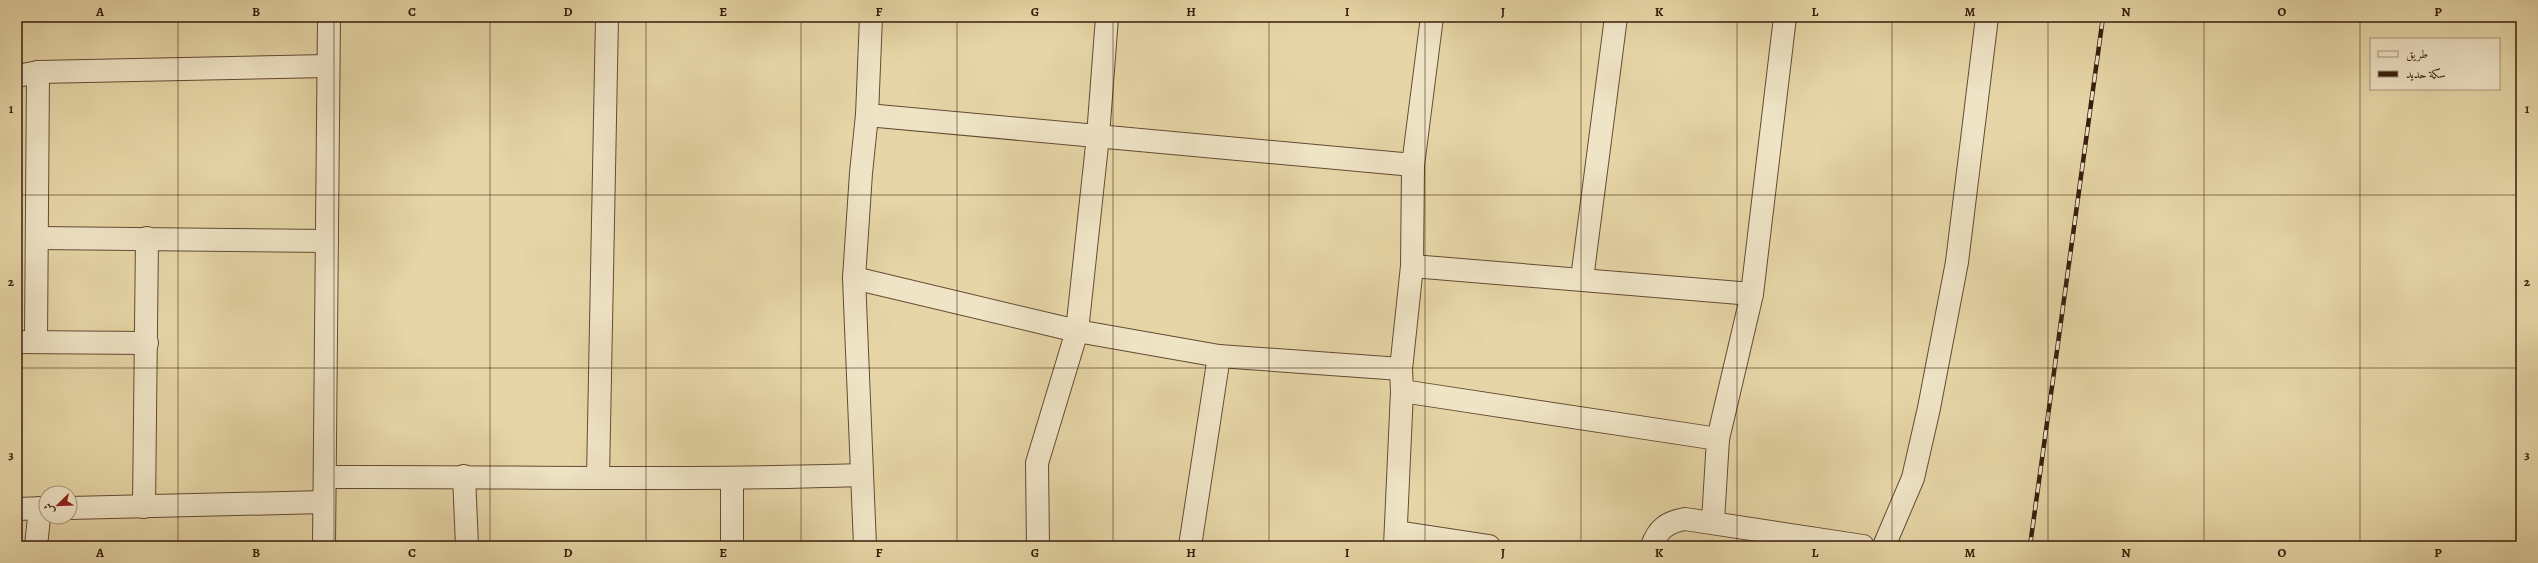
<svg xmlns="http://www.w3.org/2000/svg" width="2538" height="563" font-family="Alegreya,Amiri,serif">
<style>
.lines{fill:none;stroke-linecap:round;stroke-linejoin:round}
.minor-casing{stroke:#644b33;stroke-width:24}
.minor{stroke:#efe4c6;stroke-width:22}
.rail-casing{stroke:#381d0c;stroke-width:4.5}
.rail{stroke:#efe4c6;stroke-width:3;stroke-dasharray:9;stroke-linecap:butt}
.grid{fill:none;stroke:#381d0c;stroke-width:1;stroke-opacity:0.55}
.neatline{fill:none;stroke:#381d0c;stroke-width:1.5}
.grid-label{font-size:13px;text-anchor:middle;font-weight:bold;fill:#381d0c}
</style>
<rect width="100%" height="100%" fill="#e6d6a7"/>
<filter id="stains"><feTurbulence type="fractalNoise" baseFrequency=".005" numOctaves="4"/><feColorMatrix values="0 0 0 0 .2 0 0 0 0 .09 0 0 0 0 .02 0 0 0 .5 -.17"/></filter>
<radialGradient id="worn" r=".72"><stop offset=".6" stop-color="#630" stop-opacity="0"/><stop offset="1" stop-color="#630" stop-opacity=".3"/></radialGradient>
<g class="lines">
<!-- minor casing -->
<g class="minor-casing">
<g id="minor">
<path d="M17,76L38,72L328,66"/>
<path d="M867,115L1413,165"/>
<path d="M38,238L327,241"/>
<path d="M1412,266L1752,294"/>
<path d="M854,278L1077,331L1219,356L1401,369"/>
<path d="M1582,279L1616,17"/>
<path d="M36,341L38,72"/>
<path d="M17,342L147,343"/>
<path d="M1402,391L1718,439"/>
<path d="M464,476L467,546"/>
<path d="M325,477C504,476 683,481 861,475"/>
<path d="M598,478L607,17"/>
<path d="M732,479V546"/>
<path d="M144,507L147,238"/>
<path d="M70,508L324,502"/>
<path d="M17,509L46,508"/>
<path d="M1713,521L1718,439L1752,294L1785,17"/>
<path d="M1397,532L1489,546"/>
<path d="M36,546L40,508"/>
<path d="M324,546L329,17"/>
<path d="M865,546L854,278L861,173L867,115L871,17"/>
<path d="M1038,546L1037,463L1077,331L1098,136L1107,17"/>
<path d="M1190,546L1219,356"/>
<path d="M1395,546L1402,391L1401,369L1412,266L1413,165L1432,17"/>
<path d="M1652,546C1658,529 1667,522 1685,519L1863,546"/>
<path d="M1884,546L1913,478L1929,408L1957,262L1987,17"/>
</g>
</g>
<!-- minor -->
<use href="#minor" class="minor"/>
<!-- rail casing -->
<g class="rail-casing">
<path id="rail" d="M2030,546L2103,17"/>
</g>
<!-- rail -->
<use href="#rail" class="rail"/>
</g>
<!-- grid -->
<path class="grid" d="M178,17V546M334,17V546M490,17V546M646,17V546M801,17V546M957,17V546M1113,17V546M1269,17V546M1425,17V546M1581,17V546M1737,17V546M1892,17V546M2048,17V546M2204,17V546M2360,17V546M17,195H2521M17,368H2521"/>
<!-- margin -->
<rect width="2538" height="563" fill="none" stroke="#e6d6a7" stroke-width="44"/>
<!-- legend -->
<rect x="2370" y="38" width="130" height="52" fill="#efe4c6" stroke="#a6947c"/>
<rect x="2378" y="51" width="20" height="6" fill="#efe4c6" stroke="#a6947c"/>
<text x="2406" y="58" font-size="12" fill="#381d0c">طريق</text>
<rect x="2378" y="71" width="20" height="6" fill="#381d0c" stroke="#a6947c"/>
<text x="2406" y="78" font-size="12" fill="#381d0c">سكة حديد</text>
<!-- north arrow -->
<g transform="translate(58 505) rotate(247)"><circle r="19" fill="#efe4c6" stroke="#a6947c"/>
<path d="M0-3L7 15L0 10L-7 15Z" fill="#8f2418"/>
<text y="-6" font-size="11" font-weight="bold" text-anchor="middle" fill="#381d0c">ش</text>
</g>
<rect x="22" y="22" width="2494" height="519" class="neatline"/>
<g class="grid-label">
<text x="100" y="16">A</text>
<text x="256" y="16">B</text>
<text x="412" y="16">C</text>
<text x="568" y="16">D</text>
<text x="723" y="16">E</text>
<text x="879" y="16">F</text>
<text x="1035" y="16">G</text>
<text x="1191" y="16">H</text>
<text x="1347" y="16">I</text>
<text x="1503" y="16">J</text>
<text x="1659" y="16">K</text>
<text x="1815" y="16">L</text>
<text x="1970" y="16">M</text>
<text x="2126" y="16">N</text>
<text x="2282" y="16">O</text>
<text x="2438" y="16">P</text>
<text x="11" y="113">1</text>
<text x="2527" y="113">1</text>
<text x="11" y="286">2</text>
<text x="2527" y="286">2</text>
<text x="11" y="459">3</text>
<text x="2527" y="459">3</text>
<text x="100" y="557">A</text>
<text x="256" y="557">B</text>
<text x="412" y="557">C</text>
<text x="568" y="557">D</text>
<text x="723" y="557">E</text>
<text x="879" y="557">F</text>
<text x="1035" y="557">G</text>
<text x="1191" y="557">H</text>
<text x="1347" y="557">I</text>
<text x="1503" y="557">J</text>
<text x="1659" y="557">K</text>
<text x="1815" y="557">L</text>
<text x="1970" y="557">M</text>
<text x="2126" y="557">N</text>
<text x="2282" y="557">O</text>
<text x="2438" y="557">P</text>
</g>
<rect width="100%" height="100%" filter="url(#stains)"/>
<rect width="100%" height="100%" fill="url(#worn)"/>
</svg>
